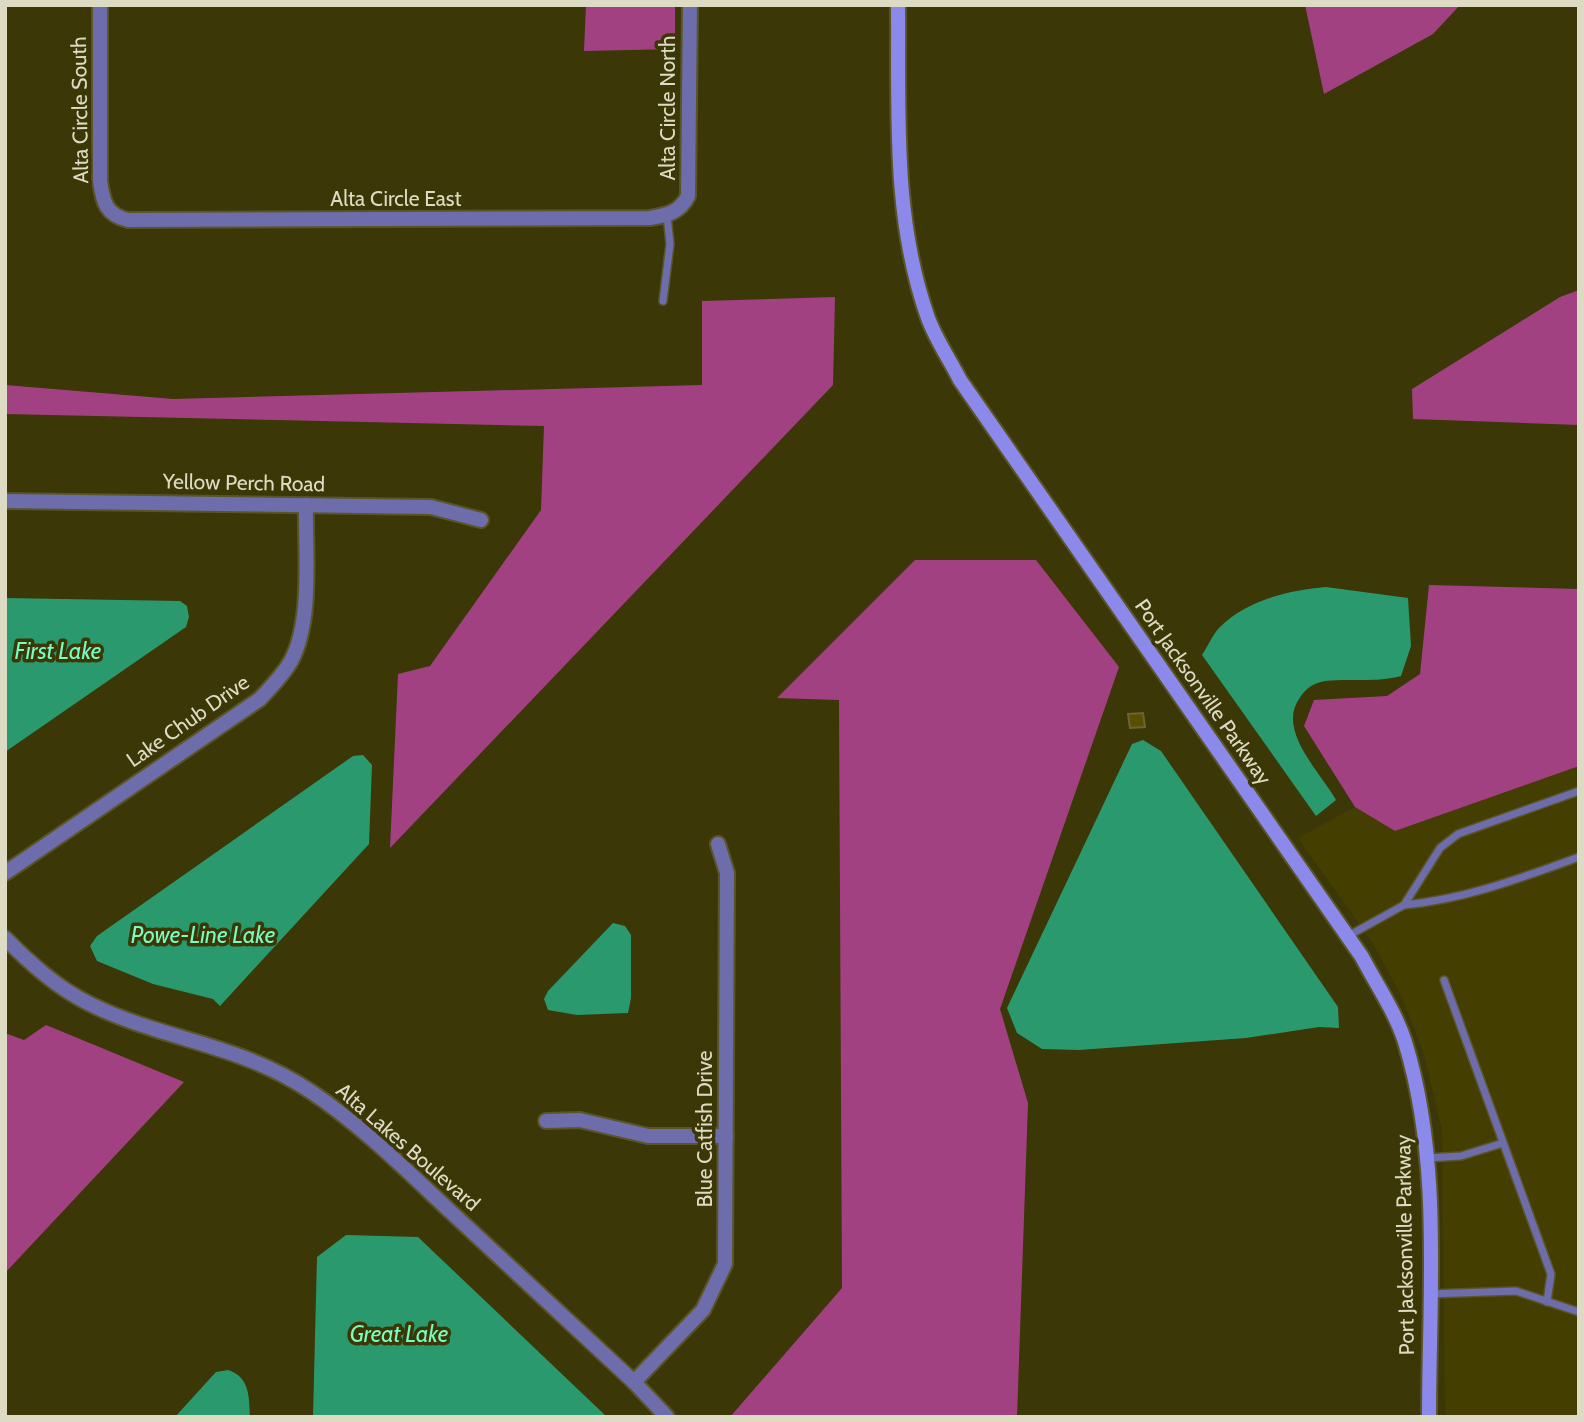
<svg xmlns="http://www.w3.org/2000/svg" width="1584" height="1422" font-family="Cabin,sans-serif">
<style>
.built{fill:#453e01}
.forest{fill:#a24182}
.water{fill:#2a9a6e}
.building{fill:#584f00;stroke:#6a6537;stroke-width:2}
.lines{fill:none;stroke-linecap:round;stroke-linejoin:round}
.lane-casing{stroke:#595528;stroke-width:10}
.street-casing{stroke:#595528;stroke-width:18}
.secondary-casing{stroke:#595528;stroke-width:18}
.lane{stroke:#6c6daa;stroke-width:7}
.street{stroke:#6c6daa;stroke-width:14}
.secondary{stroke:#8b8aeb;stroke-width:14}
.labels{text-anchor:middle;stroke-width:7;stroke-linejoin:round;paint-order:stroke}
.street-label{font-size:21px;fill:#dddbc3;stroke:#3c3706}
.water-label{font-size:23px;font-style:italic;fill:#79fcc2;stroke:#3c3706}
</style>
<rect width="100%" height="100%" fill="#3c3706"/>
<!-- built -->
<path class="built" d="M1579,766V1417H1445L1442,1130L1423,1051L1401,995L1372,942L1298,838L1355,807L1395,831Z"/>
<!-- forest -->
<g class="forest">
<path d="M586,5H675V49L584,51Z"/>
<path d="M1305,5H1460L1433,34L1324,94Z"/>
<path d="M1579,290V425L1413,419L1412,389L1560,297Z"/>
<path d="M835,297L833,385L390,848L398,674L430,666L541,510L544,426L5,414V385L173,399L702,385V301Z"/>
<path d="M915,560H1036L1119,667L1000,1009L1028,1103L1017,1417H730L842,1288L839,700L777,698Z"/>
<path d="M1429,585L1579,589V766L1395,831L1355,807L1304,726L1314,700L1387,696L1420,674Z"/>
<path d="M46,1025L184,1082L5,1273V1033L24,1040Z"/>
</g>
<!-- water -->
<g class="water">
<path d="M1326,587L1408,598L1411,646L1401,676C1375,683 1351,678 1325,681C1313,683 1305,689 1299,699C1277,731 1321,773 1336,800L1316,816L1202,655C1208,646 1213,634 1220,627C1247,600 1290,590 1326,587Z"/>
<path d="M5,598L180,601L187,606L189,617L186,627L5,752Z"/>
<path d="M1143,740L1161,751L1338,1007L1339,1028L1319,1027L1246,1038L1079,1050L1042,1049L1017,1033L1007,1008L1132,744Z"/>
<path d="M363,755L372,765L369,844L220,1006L213,999L153,984L97,961L90,946L97,936L353,756Z"/>
<path d="M613,923L625,926L631,935V998L628,1013L577,1015L548,1010L544,999L548,991Z"/>
<path d="M346,1235L418,1237L607,1417H313L317,1257Z"/>
<path d="M228,1370C250,1377 249,1397 250,1417H175L216,1372Z"/>
</g>
<!-- building -->
<path class="building" d="M1143,713L1145,727L1130,728L1128,714Z"/>
<g class="lines">
<!-- lane casing -->
<g class="lane-casing">
<g id="lane">
<path d="M663,301L670,244L667,215"/>
<path d="M1404,905C1466,899 1521,878 1579,857"/>
<path d="M1348,936L1404,905L1440,848L1458,834L1579,791"/>
<path d="M1444,980L1551,1274L1547,1302"/>
<path d="M1427,1158L1461,1156L1503,1143"/>
<path d="M1429,1294L1516,1291L1579,1312"/>
</g>
</g>
<!-- street casing -->
<g class="street-casing">
<g id="street">
<path d="M100,5V181C103,202 106,215 128,220L650,218C668,215 680,212 688,196L690,5"/>
<path d="M5,501L431,507L481,520"/>
<path d="M5,873L260,699C271,687 283,675 291,661C313,620 305,551 306,505"/>
<path d="M5,938C30,963 56,987 88,1003C161,1040 238,1043 310,1091C361,1125 406,1170 451,1212C512,1268 573,1325 634,1382L667,1417"/>
<path d="M546,1121L580,1120L648,1136H726"/>
<path d="M634,1382L703,1310L725,1264L727,873L718,844"/>
</g>
</g>
<!-- secondary casing -->
<g class="secondary-casing">
<path id="secondary" d="M898,5C899,111 892,217 928,318C936,340 950,360 960,380L1362,957C1376,984 1396,1013 1405,1042C1442,1162 1429,1293 1429,1417"/>
</g>
<!-- lane -->
<use href="#lane" class="lane"/>
<!-- street -->
<use href="#street" class="street"/>
<!-- secondary -->
<use href="#secondary" class="secondary"/>
</g>
<g class="labels">
<!-- street labels -->
<g class="street-label">
<text transform="translate(668 108) rotate(-90)" y="7">Alta Circle North</text>
<text transform="translate(80 110) rotate(-91)" y="7">Alta Circle South</text>
<text x="396" y="206">Alta Circle East</text>
<text transform="translate(244 483) rotate(1)" y="7">Yellow Perch Road</text>
<text transform="translate(1203 692) rotate(55)" y="7">Port Jacksonville Parkway</text>
<text transform="translate(188 721) rotate(-35)" y="7">Lake Chub Drive</text>
<text transform="translate(705 1129) rotate(-90)" y="7">Blue Catfish Drive</text>
<text transform="translate(408 1147) rotate(41)" y="7">Alta Lakes Boulevard</text>
<text transform="translate(1405 1245) rotate(-91)" y="7">Port Jacksonville Parkway</text>
</g>
<!-- water labels -->
<g class="water-label">
<text x="58" y="659">First Lake</text>
<text x="203" y="943">Powe-Line Lake</text>
<text x="399" y="1342">Great Lake</text>
</g>
</g>
<!-- border -->
<rect width="1584" height="1422" fill="none" stroke="#dddbc3" stroke-width="14"/>
</svg>
